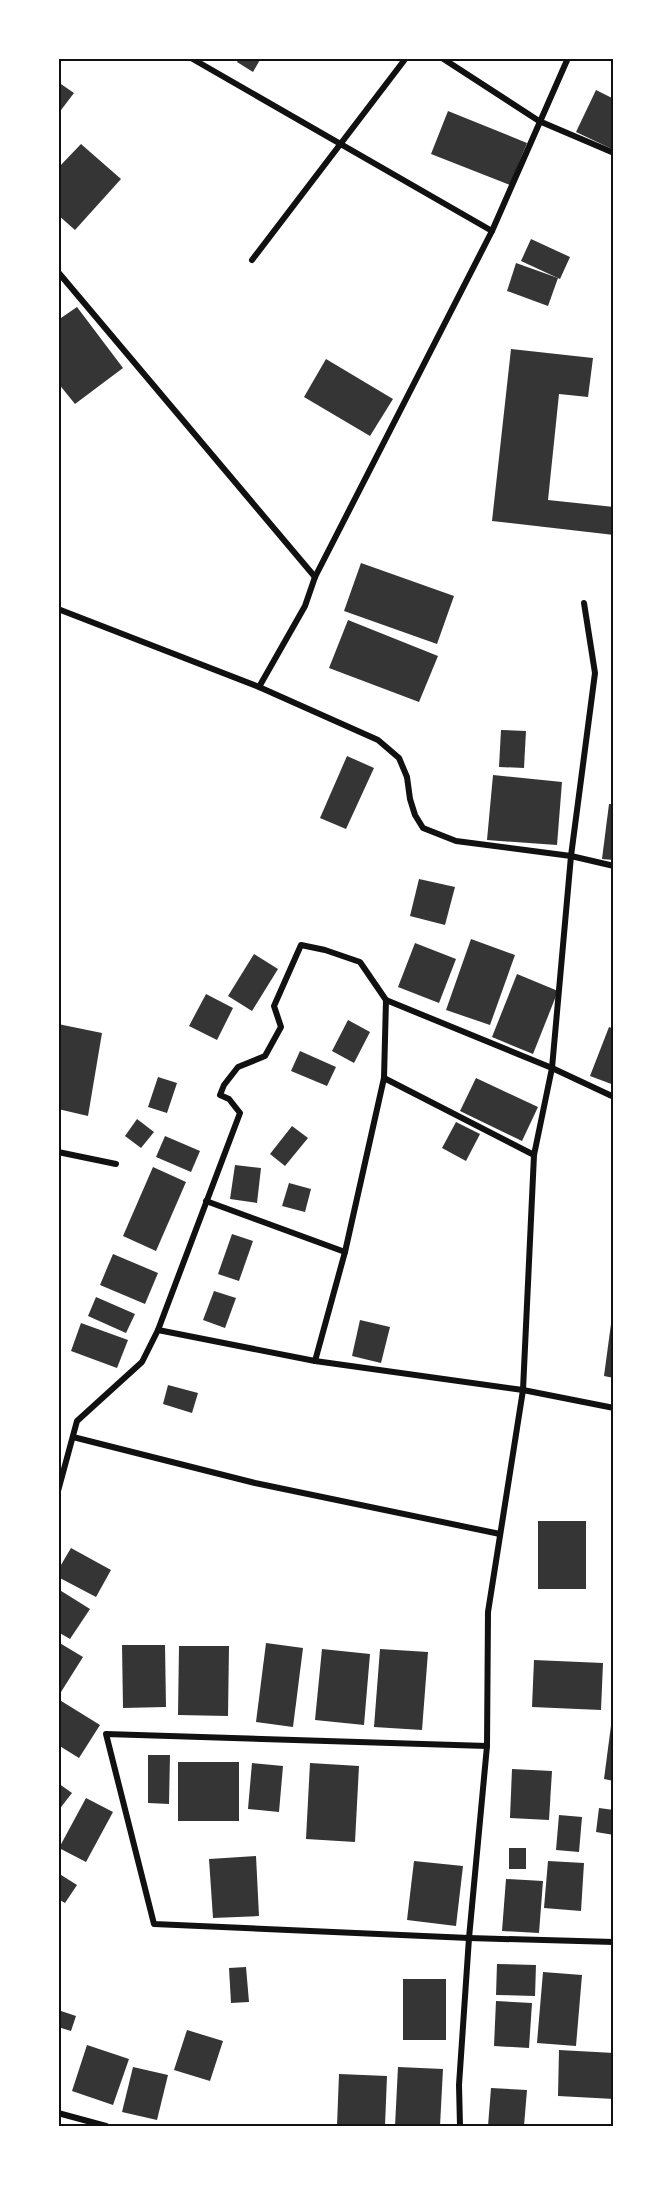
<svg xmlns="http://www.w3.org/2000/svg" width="672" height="2185" font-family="Literata,serif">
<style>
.building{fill:#353535}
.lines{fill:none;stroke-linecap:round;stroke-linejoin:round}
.minor{stroke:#111;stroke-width:6}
.neatline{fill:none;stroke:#111;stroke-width:2}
</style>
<rect width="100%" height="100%" fill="#fff"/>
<!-- building -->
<g class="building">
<path d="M239,58H261L253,72L237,62Z"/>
<path d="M58,82L74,93L58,114Z"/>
<path d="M596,90L614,99V150L576,132Z"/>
<path d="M448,111L527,143L510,185L431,154Z"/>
<path d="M81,144L121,179L75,230L58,215V168Z"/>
<path d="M531,239L570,257L560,279L521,261Z"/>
<path d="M516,263L558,278L548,306L507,291Z"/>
<path d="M77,307L123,368L75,404L58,383V320Z"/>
<path d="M511,349L593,358L588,397L559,394L548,500L614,507V535L492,521Z"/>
<path d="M326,359L393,399L370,436L304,397Z"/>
<path d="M361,563L454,596L437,644L344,611Z"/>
<path d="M348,620L438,656L419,702L329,668Z"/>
<path d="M501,730L526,731L524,768L499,767Z"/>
<path d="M347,756L374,768L346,829L320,818Z"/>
<path d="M493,775L562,782L557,845L487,840Z"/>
<path d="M609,804H614V860L602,859Z"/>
<path d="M419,879L455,887L445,925L410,916Z"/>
<path d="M471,939L515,955L490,1025L446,1010Z"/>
<path d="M415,943L456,959L439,1003L398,987Z"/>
<path d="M254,954L278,969L252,1011L228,996Z"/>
<path d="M517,974L558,991L533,1054L492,1037Z"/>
<path d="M206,994L233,1008L217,1040L189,1026Z"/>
<path d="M348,1020L370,1032L354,1063L332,1051Z"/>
<path d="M58,1024L102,1033L88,1116L58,1109Z"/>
<path d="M609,1027L614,1029V1085L590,1076Z"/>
<path d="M300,1051L336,1067L327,1086L291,1071Z"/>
<path d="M158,1077L177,1083L167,1113L148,1107Z"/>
<path d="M476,1078L538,1107L522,1141L460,1111Z"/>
<path d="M137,1119L154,1132L141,1148L125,1136Z"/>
<path d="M456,1122L480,1134L466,1161L442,1148Z"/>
<path d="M292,1126L308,1138L285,1166L270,1154Z"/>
<path d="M165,1136L200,1151L191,1172L156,1157Z"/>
<path d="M235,1165L261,1168L257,1203L230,1199Z"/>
<path d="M153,1167L186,1182L156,1251L123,1236Z"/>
<path d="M289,1183L311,1189L305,1212L282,1206Z"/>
<path d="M232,1234L253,1241L239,1281L218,1274Z"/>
<path d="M113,1254L158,1273L145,1304L100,1285Z"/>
<path d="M214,1291L236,1298L225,1328L203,1320Z"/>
<path d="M96,1297L135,1314L126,1333L88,1316Z"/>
<path d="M360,1320L390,1327L381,1363L352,1356Z"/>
<path d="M81,1323L128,1340L117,1368L71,1351Z"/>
<path d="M611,1324L614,1325V1378L604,1376Z"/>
<path d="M168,1385L198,1393L192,1413L163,1404Z"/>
<rect x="538" y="1521" width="48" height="68"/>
<path d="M71,1548L111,1570L96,1597L58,1577V1570Z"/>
<path d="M58,1589L90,1609L70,1639L58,1632Z"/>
<path d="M58,1642L83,1657L61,1692L58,1691Z"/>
<path d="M266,1643L303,1648L293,1727L256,1722Z"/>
<path d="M122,1645H165L166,1707L123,1708Z"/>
<path d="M179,1646H229L228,1716L178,1715Z"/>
<path d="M322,1649L370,1654L364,1725L315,1720Z"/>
<path d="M380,1649L428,1652L422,1730L374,1727Z"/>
<path d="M534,1660L603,1663L601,1710L532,1707Z"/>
<path d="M58,1699L100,1725L79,1758L58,1745Z"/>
<path d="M612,1718H614V1781L604,1779Z"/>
<path d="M148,1755H170L169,1804L148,1803Z"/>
<rect x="178" y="1762" width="61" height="59"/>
<path d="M252,1763L283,1766L279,1812L248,1809Z"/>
<path d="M310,1763L359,1766L355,1842L306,1839Z"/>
<path d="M512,1769L552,1771L549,1820L510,1818Z"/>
<path d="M58,1783L72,1793L58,1811Z"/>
<path d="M86,1798L113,1812L86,1862L59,1848Z"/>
<path d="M599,1808L614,1810V1835L596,1832Z"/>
<path d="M559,1815L582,1817L579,1852L556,1850Z"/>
<rect x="509" y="1848" width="17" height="21"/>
<path d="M256,1856L259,1916L213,1918L209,1859Z"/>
<path d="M414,1861L463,1866L456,1926L407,1920Z"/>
<path d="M548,1861L584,1863L581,1911L544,1908Z"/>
<path d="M58,1873L77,1885L65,1903L58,1899Z"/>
<path d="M506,1879L543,1881L539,1933L502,1931Z"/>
<path d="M497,1964L536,1965L535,1996L496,1995Z"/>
<path d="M246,1967L249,2002L231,2003L229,1968Z"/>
<path d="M543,1972L582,1975L576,2046L537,2043Z"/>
<rect x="403" y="1979" width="43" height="61"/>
<path d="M496,2001L532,2003L529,2048L494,2046Z"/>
<path d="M58,2010L76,2016L71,2031L58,2027Z"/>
<path d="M187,2030L223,2041L210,2081L174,2070Z"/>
<path d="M87,2045L129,2059L113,2105L72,2091Z"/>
<path d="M559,2050L614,2053V2099L558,2096Z"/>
<path d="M133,2067L168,2075L157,2120L122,2112Z"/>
<path d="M398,2067L443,2069L440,2126H395Z"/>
<path d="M339,2074L387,2076L385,2126H337Z"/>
<path d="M491,2088L527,2090L524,2126H488Z"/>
</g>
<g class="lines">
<!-- minor -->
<g class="minor">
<path d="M191,58L492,231"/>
<path d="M442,58L539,121L614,153"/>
<path d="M252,260L406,58"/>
<path d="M58,272L315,577"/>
<path d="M58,609L259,687L378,740L399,758L407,777L410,799L415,815L423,828L456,841L571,856L614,866"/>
<path d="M259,687L305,606L315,577L492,231L568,58"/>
<path d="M384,1078L534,1155"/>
<path d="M58,1152L116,1164"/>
<path d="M206,1201L345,1252"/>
<path d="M158,1330L240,1113L229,1099L220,1095L224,1085L238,1067L265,1056L281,1027L274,1006L301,945L325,950L360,962L386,1000L552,1068L614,1097"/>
<path d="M315,1361L345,1252L384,1078L386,1000"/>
<path d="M73,1437L255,1483L500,1534"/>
<path d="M58,1491L77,1421L142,1362L158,1330L315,1361L523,1390L614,1408"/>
<path d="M487,1746L106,1734L154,1924L469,1938L614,1942"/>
<path d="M58,2113L106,2126"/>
<path d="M460,2126L459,2085L469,1938L487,1746L488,1612L523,1390L534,1155L552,1068L571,856L595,673L584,603"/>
</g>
</g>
<!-- border -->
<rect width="672" height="2185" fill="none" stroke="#ffffff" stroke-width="120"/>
<rect x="60" y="60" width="552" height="2065" class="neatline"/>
</svg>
